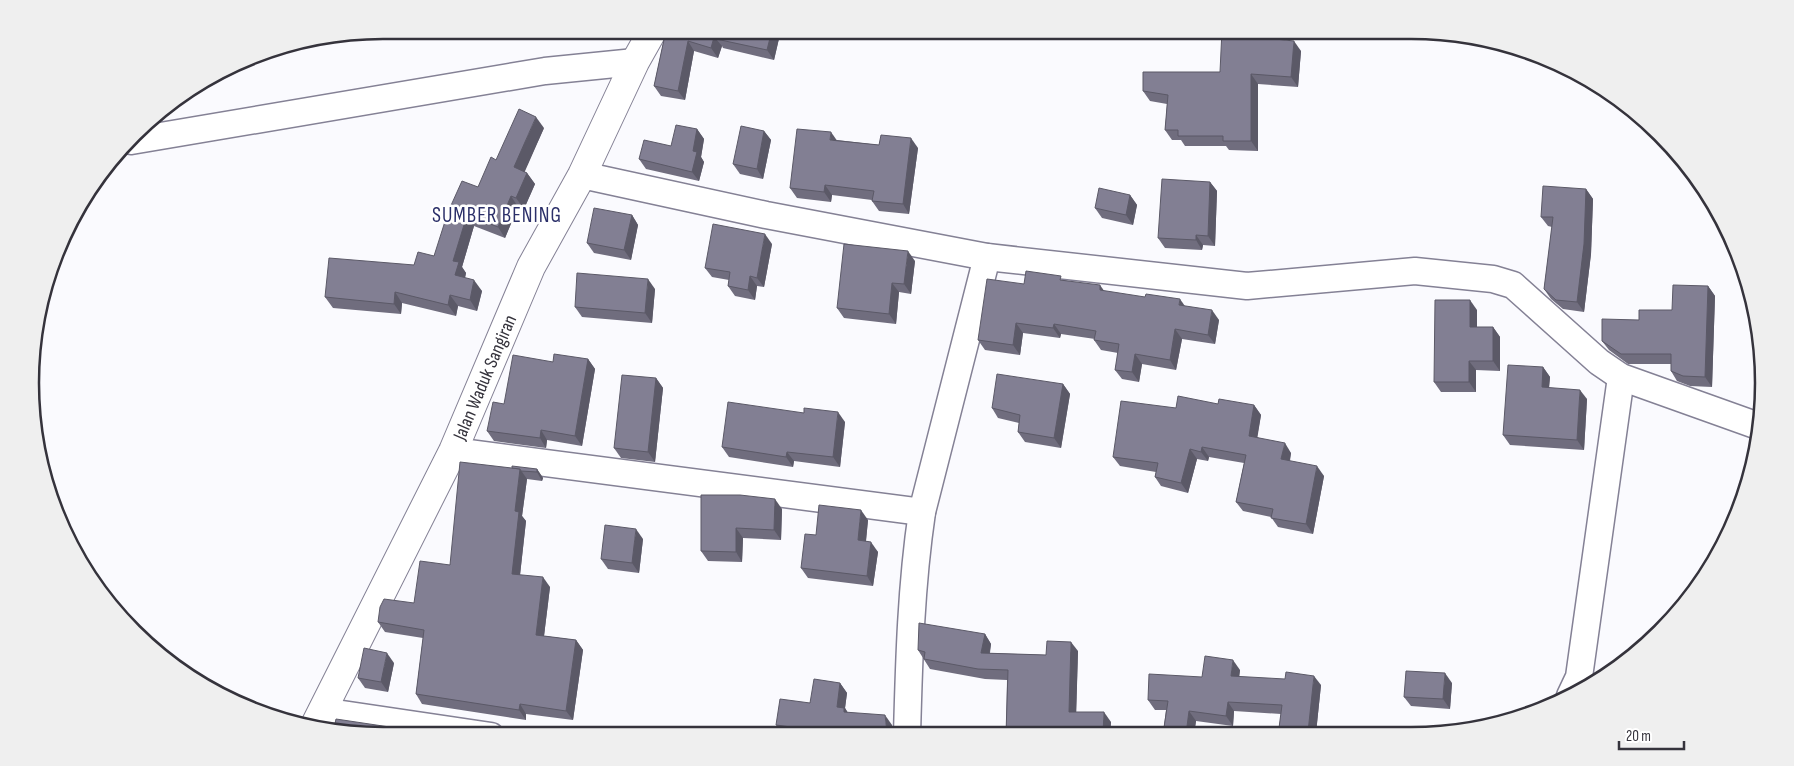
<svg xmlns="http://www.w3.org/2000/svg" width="1794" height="766" font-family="'Sofia Sans Condensed',sans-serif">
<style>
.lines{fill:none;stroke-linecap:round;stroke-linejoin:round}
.minor-casing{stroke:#848195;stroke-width:29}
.tertiary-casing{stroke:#848195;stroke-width:30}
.minor{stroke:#fff;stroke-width:26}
.tertiary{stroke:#fff;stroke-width:28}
.wall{fill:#706d7e}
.shaded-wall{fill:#5b5967}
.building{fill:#827f93;stroke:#5b5967}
.labels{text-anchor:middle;stroke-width:5;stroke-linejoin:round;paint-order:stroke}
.street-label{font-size:19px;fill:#35333c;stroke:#fff}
.quarter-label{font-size:21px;letter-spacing:1px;fill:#2b2f69;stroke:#fff}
.rim{fill:none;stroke:#35333c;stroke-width:2.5}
</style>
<rect width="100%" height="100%" fill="#fafafe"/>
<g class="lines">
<!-- minor casing -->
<g class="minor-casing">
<g id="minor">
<path d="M131,141L545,71L635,62"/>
<path d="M582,175L766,215L987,257L1247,286L1415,271L1493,279L1513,285L1599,362L1621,377L1761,427"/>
<path d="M453,451L922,512"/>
<path d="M1570,696L1579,677L1621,377"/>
<path d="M322,711L491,736"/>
<path d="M907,735C909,660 911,586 922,512L987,257"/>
</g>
</g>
<!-- tertiary casing -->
<g class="tertiary-casing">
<path id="tertiary" d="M315,725L453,451L531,267L582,175L635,62L653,30"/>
</g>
<!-- minor -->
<use href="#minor" class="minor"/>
<!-- tertiary -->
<use href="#tertiary" class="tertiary"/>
</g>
<!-- wall -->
<g class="wall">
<path d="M781,30L774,60L723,48L722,46L718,58L694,51L685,100L661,96L654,86L664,39L661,34Z"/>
<path d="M1263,38L1301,51L1298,87L1258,84V151L1229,150L1226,146H1185L1181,140H1172L1165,130L1167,104L1150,101L1143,91L1220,72Z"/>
<path d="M544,128L524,172L527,173L535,184L524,209L518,207L505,238L474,226L462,267L466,273L465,278L482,291L477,311L458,306L456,316L402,303L401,314L333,308L325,297L414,265L434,256L478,187L496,160Z"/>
<path d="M697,129L704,139L701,157L704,162L699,181L646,169L639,159L671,146Z"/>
<path d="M764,131L771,140L763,179L740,174L733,164Z"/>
<path d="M837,140L879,145L918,148L909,214L879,211L872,201V200L832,195L831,202L797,198L790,188Z"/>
<path d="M1210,182L1217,191L1215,246L1203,245L1202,250L1165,248L1158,238Z"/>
<path d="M1586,189L1593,199L1591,254L1584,312L1563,309L1551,299L1544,289L1552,227L1548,226L1541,217Z"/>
<path d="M1130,195L1137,205L1133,225L1102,218L1095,208Z"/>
<path d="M632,215L638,225L631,260L594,253L587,243Z"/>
<path d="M772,244L764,287L757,286L755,300L735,296L728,286L729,280L712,277L705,268Z"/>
<path d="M915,261L911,294L899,292L896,324L844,318L837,308Z"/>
<path d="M1064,280L1104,291L1185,306L1219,320L1215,344L1182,339L1176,370L1142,364L1139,382L1122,379L1115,370L1118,353L1101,350L1094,340L1095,339L1061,334L1060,338L1023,333L1020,355L985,350L978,340L1024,284Z"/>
<path d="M1708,286L1715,296L1712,387L1690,386L1677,381L1671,371V364H1628L1609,350L1602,341L1639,320L1672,310Z"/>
<path d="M655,289L652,323L582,317L575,307Z"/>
<path d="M1477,310V327H1493L1500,337V371L1476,370V392H1441L1434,382Z"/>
<path d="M588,359L595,369L582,446L547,440L546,448L494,441L487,431L504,404L553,362Z"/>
<path d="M1543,367L1550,377L1549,388L1587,399L1584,450L1510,445L1503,435Z"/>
<path d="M656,378L663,388L655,462L621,458L614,448Z"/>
<path d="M1063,384L1070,394L1061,448L1025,442L1018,432L1019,423L998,418L992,408Z"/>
<path d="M1218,404L1254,405L1261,415L1257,437L1291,453L1290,461L1324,476L1313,534L1278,527L1271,517L1243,511L1236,502L1244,463L1209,457L1208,461L1197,459L1188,493L1161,486L1155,477L1156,472L1120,466L1113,457L1176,408Z"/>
<path d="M804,413L845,422L840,467L794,461L793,467L729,457L722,447Z"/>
<path d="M512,468L537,469L543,478L542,481L527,479L522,516L526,521L520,575L550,587L544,636L576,640L583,650L573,720L526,714V720L422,704L416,694L423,638L385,632L378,622L414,603L450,565Z"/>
<path d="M740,495L782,509L781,540L743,538L742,562L708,561L701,551Z"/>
<path d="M868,520L866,541L878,552L873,586L808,578L801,568L816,535Z"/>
<path d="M643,539L639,573L608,569L601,559Z"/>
<path d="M985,634L991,644L990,653L1046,655L1078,651L1076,712L1111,722L1110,734H1006L1007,680L985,679L930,669L918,650Z"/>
<path d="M394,663L388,692L365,688L358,678Z"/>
<path d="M1240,670L1239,677L1321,685L1316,733H1283L1279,728L1281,714L1234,711L1233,726L1196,721L1194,734H1163L1166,710H1155L1148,700L1202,677Z"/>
<path d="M840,683L847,693L845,708L848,713L892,725L893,735H783L776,725Z"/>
<path d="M1452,683L1450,709L1411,706L1404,697Z"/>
</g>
<!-- shaded-wall -->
<g class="shaded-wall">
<path d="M716,30H722L716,39L722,46L718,58L711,48Z"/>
<path d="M772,30H781L774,60L767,50Z"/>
<path d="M1256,30H1263V47L1256,37Z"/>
<path d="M688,41L694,51L685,100L678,91Z"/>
<path d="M1294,41L1301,51L1298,87L1291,77Z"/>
<path d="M1251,74L1258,84V151L1251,141Z"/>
<path d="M536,117L544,128L522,178L514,167Z"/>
<path d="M697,129L704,139L701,157L704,162L699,181L692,172L693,151Z"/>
<path d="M764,131L771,140L763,179L757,169Z"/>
<path d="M831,132L838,142L830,140Z"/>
<path d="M911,138L918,148L909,214L903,204Z"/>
<path d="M527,173L535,184L524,209L516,198Z"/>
<path d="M1210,182L1217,191L1215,246L1208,236Z"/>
<path d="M825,185L832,195L831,202L824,192Z"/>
<path d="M1586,189L1593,199L1591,254L1584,312L1577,302Z"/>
<path d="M1130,195L1137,205L1133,225L1126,215Z"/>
<path d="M511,196L518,207L505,238L498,227Z"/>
<path d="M467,215L474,226L462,267L466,273L463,286L455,275L453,261Z"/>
<path d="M632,215L638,225L631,260L624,250Z"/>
<path d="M765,234L772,244L764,287L757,278Z"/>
<path d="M1196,235L1203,245L1202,250L1196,240Z"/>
<path d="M908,251L915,261L911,294L904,284Z"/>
<path d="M750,276L757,286L755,300L748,290Z"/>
<path d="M648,279L655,289L652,323L645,313Z"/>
<path d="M474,280L482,291L477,311L470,300Z"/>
<path d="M892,283L899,292L896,324L889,314Z"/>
<path d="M1100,285L1107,295L1100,290Z"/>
<path d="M1708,286L1715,296L1712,387L1705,377Z"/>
<path d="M395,292L402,303L401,314L394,304Z"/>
<path d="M450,295L458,306L456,316L448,305Z"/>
<path d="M1180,299L1187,309L1179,305Z"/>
<path d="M1470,300L1477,310V337L1470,327Z"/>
<path d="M1212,310L1219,320L1215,344L1208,335Z"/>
<path d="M1016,323L1023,333L1020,355L1013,345Z"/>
<path d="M1054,324L1061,334L1060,338L1053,328Z"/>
<path d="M1493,327L1500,337V371L1493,361Z"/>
<path d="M1175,329L1182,339L1176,370L1170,360Z"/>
<path d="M1135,354L1142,364L1139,382L1132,372Z"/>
<path d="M588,359L595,369L582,446L575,436Z"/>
<path d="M1469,361L1476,370V392L1469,382Z"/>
<path d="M1543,367L1550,377L1548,397L1542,387Z"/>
<path d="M656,378L663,388L655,462L648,452Z"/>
<path d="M1063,384L1070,394L1061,448L1054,438Z"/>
<path d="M1580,390L1587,399L1584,450L1577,440Z"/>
<path d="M1254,405L1261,415L1256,446L1249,436Z"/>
<path d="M838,412L845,422L840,467L833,457Z"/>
<path d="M541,430L547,440L546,448L540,438Z"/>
<path d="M1285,443L1291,453L1288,469L1281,459Z"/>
<path d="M1202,447L1209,457L1208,461L1201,452Z"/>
<path d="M1190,449L1197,459L1188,493L1181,483Z"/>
<path d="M787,452L794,461L793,467L786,457Z"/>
<path d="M1317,466L1324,476L1313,534L1306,524Z"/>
<path d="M520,469L527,479L522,516L526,521L519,584L512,574L515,511Z"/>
<path d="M537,469L543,478L542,481L537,472Z"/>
<path d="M775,499L782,509L781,540L774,530Z"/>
<path d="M861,510L868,520L865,550L858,540Z"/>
<path d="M736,528L743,538L742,562L736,552Z"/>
<path d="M636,529L643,539L639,573L632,563Z"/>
<path d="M871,542L878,552L873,586L867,576Z"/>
<path d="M543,577L550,587L543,644L536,635Z"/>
<path d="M985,634L991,644L988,662L981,653Z"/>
<path d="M576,640L583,650L573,720L566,711Z"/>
<path d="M1071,642L1078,651L1076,721L1069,712Z"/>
<path d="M387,653L394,663L388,692L381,682Z"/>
<path d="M1233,660L1240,670L1238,686L1231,676Z"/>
<path d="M1445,673L1452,683L1450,709L1443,699Z"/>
<path d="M1314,676L1321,685L1316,733H1309L1308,732Z"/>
<path d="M840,683L847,693L845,708L851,718L837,707Z"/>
<path d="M1228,702L1234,711L1233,726L1226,716Z"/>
<path d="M520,704L526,714V720L519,710Z"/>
<path d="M1189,711L1196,721L1194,734H1186Z"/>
<path d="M1104,712L1111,722L1110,734H1103Z"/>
<path d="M885,715L892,725L893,735H889L887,732Z"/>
</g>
<!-- building -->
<g class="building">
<path d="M662,30H716L711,48L688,41L678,91L654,86L665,35L661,34Z"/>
<path d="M718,30H772L767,50L716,39Z"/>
<path d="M1222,30H1256V37L1294,41L1291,77L1251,74V141H1223V136H1178V130H1165L1168,95L1143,91V72H1220Z"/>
<path d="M519,109L536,117L514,167L527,173L516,198L511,196L498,227L467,215L453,261L459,262L455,275L474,280L470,300L450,295L448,305L395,292L394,304L325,297L329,258L414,265L418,252L434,256L448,212L462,181L478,187L491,157L496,160Z"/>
<path d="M676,125L697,129L693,151L697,152L692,172L639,159L644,140L671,146Z"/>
<path d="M741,126L764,131L757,169L733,164Z"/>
<path d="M797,129L831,132L830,140L879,145L881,135L911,138L903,204L872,201L874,191L825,185L824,192L790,188Z"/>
<path d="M1162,179L1210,182L1208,236L1196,235V240L1158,238Z"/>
<path d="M1543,186L1586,189L1584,244L1577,302L1556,300L1544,289L1553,217H1541Z"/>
<path d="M1099,188L1130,195L1126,215L1095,208Z"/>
<path d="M594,208L632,215L624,250L587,243Z"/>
<path d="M713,224L765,234L757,278L750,276L748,290L728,286L730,272L705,268Z"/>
<path d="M844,244L908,251L904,284L892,283L889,314L837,308Z"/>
<path d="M1026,271L1061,276L1060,280L1100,285V290L1145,297L1146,294L1180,299L1179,305L1212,310L1208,335L1175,329L1170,360L1135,354L1132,372L1115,370L1119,344L1094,340L1096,331L1054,324L1053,328L1016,323L1013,345L978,340L987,279L1024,284Z"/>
<path d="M577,273L648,279L645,313L575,307Z"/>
<path d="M1673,285L1708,286L1705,377L1683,376L1671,371V354H1621L1602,341V319L1639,320V310H1672Z"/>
<path d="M1435,300H1470V327H1493V361H1469V382H1434Z"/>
<path d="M554,354L588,359L575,436L541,430L540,438L487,431L493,402L504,404L513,355L553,362Z"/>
<path d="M1508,365L1543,367L1542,387L1580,390L1577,440L1503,435Z"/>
<path d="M997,374L1063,384L1054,438L1018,432L1020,415L992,408Z"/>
<path d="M622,375L656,378L648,452L614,448Z"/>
<path d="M1178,396L1218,404L1219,399L1254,405L1249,436L1285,443L1281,459L1317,466L1306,524L1271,518L1273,509L1236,502L1246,455L1202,447L1201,452L1190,449L1181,483L1155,477L1158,463L1113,457L1121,401L1176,408Z"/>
<path d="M728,402L804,413V408L838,412L833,457L787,452L786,457L722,447Z"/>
<path d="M460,462L520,469L515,511L519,512L512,574L543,577L536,635L576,640L566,711L520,704L519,710L416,694L424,630L378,622L380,607L384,599L414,603L420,561L450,565Z"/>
<path d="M512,466L537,469V472L521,471L520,469L512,468Z"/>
<path d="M701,495H740L775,499L774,530L736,528V552L701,551Z"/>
<path d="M819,505L861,510L858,540L871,542L867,576L801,568L805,534L816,535Z"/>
<path d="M605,525L636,529L632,563L601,559Z"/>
<path d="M919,623L985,634L981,653L1046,655L1047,641L1071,642L1069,712H1104L1103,734H1006L1008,670L978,669L924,659L925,652L918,650Z"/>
<path d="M364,648L387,653L381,682L358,678Z"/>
<path d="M1205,656L1233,660L1231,676L1285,679L1286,672L1314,676L1308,732L1279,728L1282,705L1228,702L1226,716L1189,711L1186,734H1163L1168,701L1148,700L1149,674L1202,677Z"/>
<path d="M1406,671L1445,673L1443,699L1404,697Z"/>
<path d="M814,679L840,683L837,707L844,708V712L885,715L887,732L891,735H805L806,729L776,725L780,699L810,703Z"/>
<path d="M336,719L423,732L422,736H383L334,728Z"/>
</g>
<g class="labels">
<!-- street labels -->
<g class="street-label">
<text transform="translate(484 377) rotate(-67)" y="7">Jalan Waduk Sangiran</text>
</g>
<!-- quarter labels -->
<g class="quarter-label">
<text x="497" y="222">SUMBER BENING</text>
</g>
</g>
<!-- crop -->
<path d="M0 0H1794V766H0ZM383 39H1411A344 344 0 0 1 1755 383V383A344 344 0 0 1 1411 727H383A344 344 0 0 1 39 383V383A344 344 0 0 1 383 39Z" fill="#efefef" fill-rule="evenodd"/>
<path class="rim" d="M383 39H1411A344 344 0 0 1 1755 383V383A344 344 0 0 1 1411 727H383A344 344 0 0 1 39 383V383A344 344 0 0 1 383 39Z"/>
<!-- scale -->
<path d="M1619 741v8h65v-8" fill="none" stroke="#35333c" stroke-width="2.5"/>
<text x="1626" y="741" font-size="15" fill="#35333c" stroke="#ffffff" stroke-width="4" paint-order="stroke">20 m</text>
</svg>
